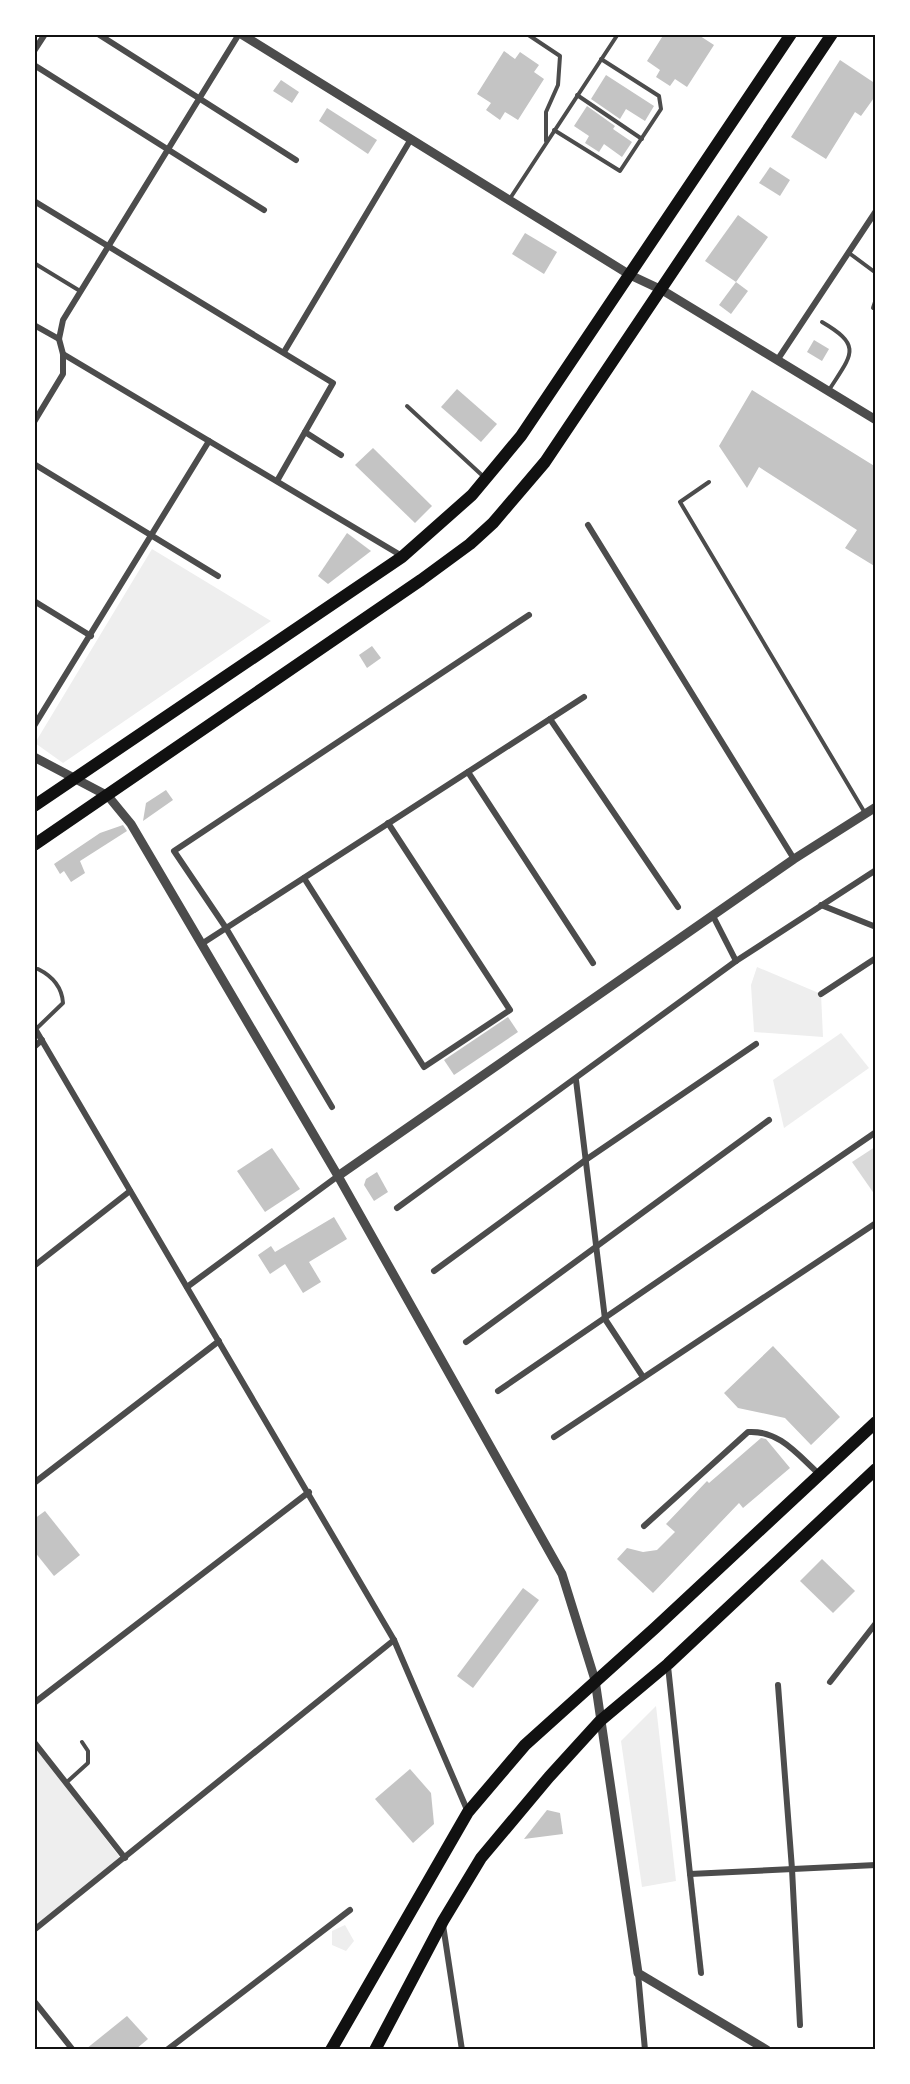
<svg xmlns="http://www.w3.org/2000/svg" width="910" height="2084" font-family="'Roboto Serif',serif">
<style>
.green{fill:#eee}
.water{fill:#d9d9d9}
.building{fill:#c4c4c4}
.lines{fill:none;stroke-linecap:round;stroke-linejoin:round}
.service{stroke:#4c4c4c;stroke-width:4}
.minor{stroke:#4c4c4c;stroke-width:6}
.tertiary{stroke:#4c4c4c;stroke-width:9}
.primary{stroke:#111;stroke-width:12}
.neatline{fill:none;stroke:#111;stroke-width:2}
</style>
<rect width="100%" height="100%" fill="#fff"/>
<!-- green -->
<g class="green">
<path d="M152,549L271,621L63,763L35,743Z"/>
<path d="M757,967L821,994L823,1037L754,1032L751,985Z"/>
<path d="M841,1033L869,1068L784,1128L773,1080Z"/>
<path d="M656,1706L676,1881L642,1887L621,1741Z"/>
<path d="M35,1746L121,1859L35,1926Z"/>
<path d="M345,1925L354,1941L346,1951L332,1945V1931Z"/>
</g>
<!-- water -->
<path class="water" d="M875,1147V1195L852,1162Z"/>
<!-- building -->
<g class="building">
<path d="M664,34H697L714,45L687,87L675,79L670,86L656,77L660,70L647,61Z"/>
<path d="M504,51L515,59L520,52L539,65L534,72L544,79L518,120L505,112L500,120L486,110L491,103L477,94Z"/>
<path d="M840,60L876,84V95L861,116L855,112L826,159L791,137Z"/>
<path d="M606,75L654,106L645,121L626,109L620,119L591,99Z"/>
<path d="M281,80L299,92L292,103L273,91Z"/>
<path d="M587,106L615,126L613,129L632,142L622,157L604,144L599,152L585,143L589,136L574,126Z"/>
<path d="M327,108L377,140L368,154L319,121Z"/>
<path d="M770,167L790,180L780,196L759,183Z"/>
<path d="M738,215L768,237L736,282L705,261Z"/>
<path d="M525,233L557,252L544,274L512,254Z"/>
<path d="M736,282L748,291L731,314L719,305Z"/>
<path d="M814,340L829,349L822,361L807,352Z"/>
<path d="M457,389L497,424L481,442L441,407Z"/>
<path d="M752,390L876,467V567L845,548L857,530L759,467L747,488L719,446Z"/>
<path d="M373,448L432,506L415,523L355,465Z"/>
<path d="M347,533L371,551L328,584L318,576Z"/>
<path d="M372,646L381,658L367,668L359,655Z"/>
<path d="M166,790L173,800L143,821L146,803Z"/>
<path d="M123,825L127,831L80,861L85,873L71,882L64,871L60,874L54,864L100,833Z"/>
<path d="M508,1017L518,1032L454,1075L444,1060Z"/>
<path d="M272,1148L300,1189L265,1212L237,1171Z"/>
<path d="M377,1172L388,1192L374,1201L364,1185L366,1179Z"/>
<path d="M334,1217L347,1239L309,1262L321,1282L303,1293L285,1264L270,1274L258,1255L271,1246L275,1252Z"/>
<path d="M773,1346L840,1417L811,1445L785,1418L738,1408L724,1393Z"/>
<path d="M761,1438L766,1439L790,1468L743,1508L739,1503L653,1593L617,1559L627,1548L643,1552L657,1550L675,1532L666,1524L707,1481L709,1483Z"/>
<path d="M45,1511L80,1555L54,1576L34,1551V1519Z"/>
<path d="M822,1559L855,1591L833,1613L800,1581Z"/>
<path d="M523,1588L539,1600L473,1688L457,1676Z"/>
<path d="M410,1769L431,1793L434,1824L413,1843L375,1799Z"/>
<path d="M547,1810L560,1813L563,1834L524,1839Z"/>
<path d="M127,2016L148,2039L136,2049H86Z"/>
</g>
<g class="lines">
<!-- service -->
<g class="service">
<path d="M527,34L560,56L558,85L546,112V141"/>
<path d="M577,95L642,139"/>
<path d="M554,130L620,171L661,109L659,96L601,59"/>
<path d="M509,200L618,34"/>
<path d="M849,253L876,273"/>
<path d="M34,263L80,291"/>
<path d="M873,308L876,299"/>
<path d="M822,322C863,346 852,354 829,390"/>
<path d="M407,406L485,478"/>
<path d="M709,482L680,502L865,813"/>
<path d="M36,1029L63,1003C62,987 52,976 38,969"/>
<path d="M67,1782L88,1763V1751L82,1742"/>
</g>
<!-- minor -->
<g class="minor">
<path d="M98,34L296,160"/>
<path d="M34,51L45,34"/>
<path d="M34,65L264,210"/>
<path d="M34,201L333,383L277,481"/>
<path d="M34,325L59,339"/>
<path d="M284,352L411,139"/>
<path d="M63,354L402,556"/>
<path d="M778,359L876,211"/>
<path d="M34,422L63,374V354L59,339L63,320L239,34"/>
<path d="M305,432L341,455"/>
<path d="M34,464L218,576"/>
<path d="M588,525L794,859"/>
<path d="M34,601L91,636"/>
<path d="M550,719L678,907"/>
<path d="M34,726L209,441"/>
<path d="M468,772L593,963"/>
<path d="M304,878L424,1067L510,1010L388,823"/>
<path d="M821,905L876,927"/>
<path d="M713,916L736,961"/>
<path d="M203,943L584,697"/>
<path d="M821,994L876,958"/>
<path d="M34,1027L394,1640L468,1812"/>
<path d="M34,1047L42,1040"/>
<path d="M576,1080L605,1319L643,1377"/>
<path d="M332,1107L226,928L174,851L529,615"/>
<path d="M397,1208L736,961L876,870"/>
<path d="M34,1266L130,1191"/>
<path d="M434,1271L587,1159L756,1044"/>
<path d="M187,1287L338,1176"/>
<path d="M466,1342L769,1120"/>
<path d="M498,1391L876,1132"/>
<path d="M554,1437L876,1223"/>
<path d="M34,1483L219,1341"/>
<path d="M644,1526L748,1432C779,1430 797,1454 819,1474"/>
<path d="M668,1666L690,1874L876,1865"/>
<path d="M830,1682L876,1623"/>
<path d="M778,1685L792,1869L800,2025"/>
<path d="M34,1703L309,1492"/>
<path d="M34,1742L125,1858"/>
<path d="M690,1874L701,1973"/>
<path d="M443,1925L462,2050"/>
<path d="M34,1930L394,1640"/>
<path d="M638,1973L645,2050"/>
<path d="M34,2001L73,2050"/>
<path d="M167,2050L350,1910"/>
</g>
<!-- tertiary -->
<g class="tertiary">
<path d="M241,34L630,275L662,290L876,420"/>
<path d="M34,757L108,796L131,824L338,1176L562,1574L595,1680L638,1973L767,2050"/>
<path d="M338,1176L794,859L876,807"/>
</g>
<!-- primary -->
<g class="primary">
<path d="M34,806L402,557L472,495L521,436L791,34"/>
<path d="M34,845L421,580L470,544L493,523L545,462L832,34"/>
<path d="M331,2050L468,1812L525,1745L655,1628L876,1422"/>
<path d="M375,2050L443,1921L481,1858L549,1777L600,1721L668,1664L876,1469"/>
</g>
</g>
<!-- border -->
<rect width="910" height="2084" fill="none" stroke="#ffffff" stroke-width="72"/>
<rect x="36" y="36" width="838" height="2012" class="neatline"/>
</svg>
